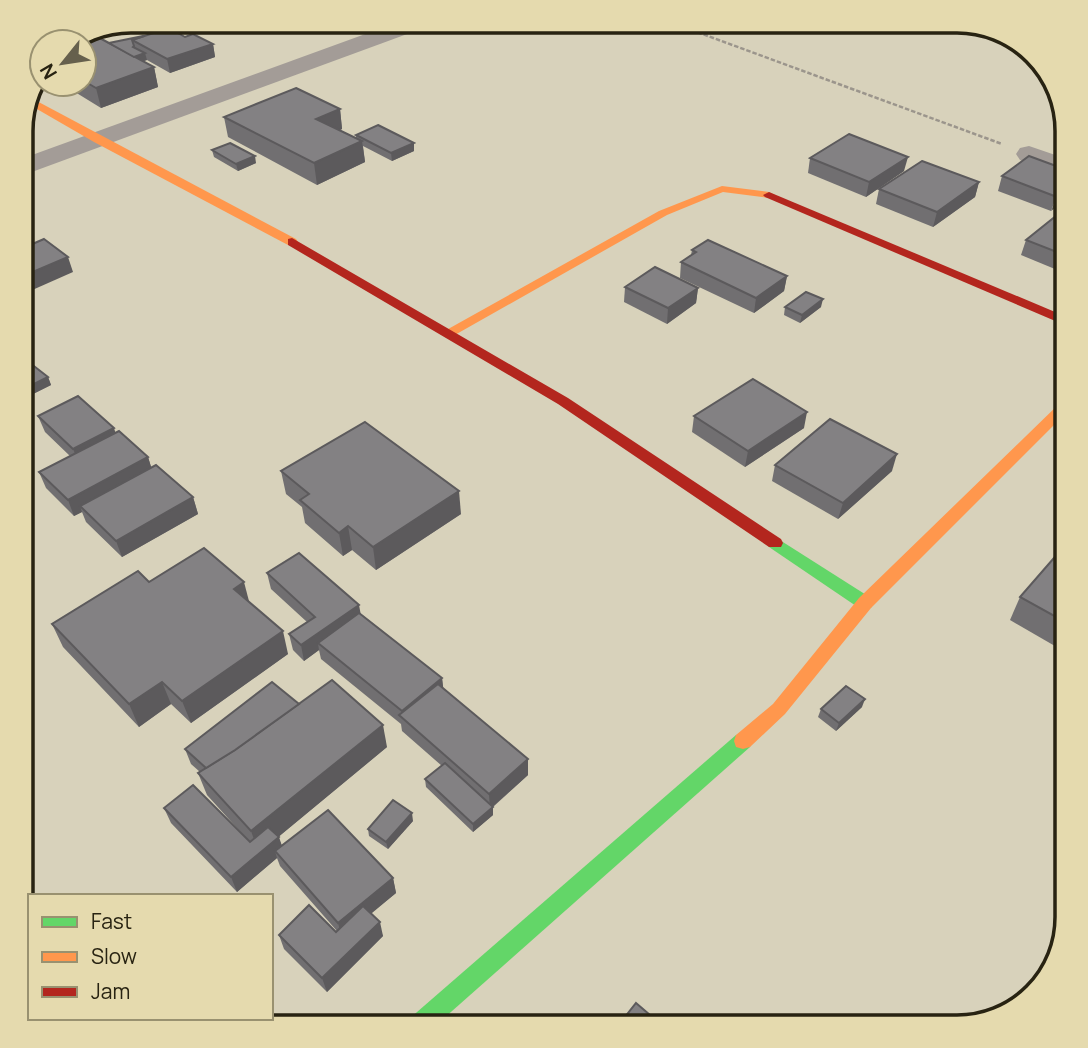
<svg xmlns="http://www.w3.org/2000/svg" width="1088" height="1048" font-family="Manrope,sans-serif">
<style>
.lines{fill:none;stroke-linecap:round;stroke-linejoin:round}
.path{stroke:#9b958c;stroke-width:2.5;stroke-dasharray:4.5 2;stroke-linecap:butt}
.street{fill:#a39c97;fill-rule:evenodd}
.fast{fill:#63d668;fill-rule:evenodd}
.slow{fill:#ff974d;fill-rule:evenodd}
.jam{fill:#b3261e;fill-rule:evenodd}
.wall{fill:#716f71}
.shaded-wall{fill:#5c5a5c}
.building{fill:#838183;stroke:#5c5a5c;stroke-width:2}
.rim{fill:none;stroke:#282312;stroke-width:3.5}
</style>
<rect width="100%" height="100%" fill="#d8d2bb"/>
<g class="lines">
<!-- path -->
<path class="path" d="M667,21L1002,144"/>
<!-- street -->
<g class="street">
<path d="M401,21H432L429,26L21,176V159Z"/>
<path d="M1029,146L1067,159V176L1020,160L1016,154L1020,148Z"/>
<path d="M89,1018H117V1019L115,1024Z"/>
</g>
<!-- fast -->
<g class="fast">
<path d="M775,537L871,598L873,603L871,608H859L769,547L767,543L769,539Z"/>
<path d="M743,733L750,735L752,741L750,747L434,1027H406L409,1019L736,735Z"/>
</g>
<!-- slow -->
<g class="slow">
<path d="M33,99L296,239L298,242L296,245H288L94,142L30,105Z"/>
<path d="M722,186L769,192L775,195L769,198L723,192L667,215L453,336L448,337L441,333L659,211Z"/>
<path d="M1067,400V412L871,608L785,714L750,747L743,749L736,747L734,741L736,735L773,704L859,598L1062,401Z"/>
</g>
<!-- jam -->
<g class="jam">
<path d="M769,192L1067,317V326L765,197L763,195Z"/>
<path d="M292,238L568,398L781,539L783,543L781,547H769L558,404L288,245V239Z"/>
</g>
</g>
<!-- wall -->
<g class="wall">
<path d="M144,36L185,37L213,44L215,57L170,73L147,60L143,61L154,67L158,87L101,108L62,84H84V42L109,43Z"/>
<path d="M340,109L342,129L340,130L356,138V135L414,143V151L392,161L363,146L365,162L317,185L228,137L224,117Z"/>
<path d="M1062,129L1067,131V139L1060,136Z"/>
<path d="M212,150L256,163L238,171L214,157Z"/>
<path d="M810,158L904,171L866,197L808,173Z"/>
<path d="M1067,170L1051,211L998,191L1002,176Z"/>
<path d="M979,182L975,197L933,227L876,204L879,189Z"/>
<path d="M1067,207V274L1021,255L1026,240Z"/>
<path d="M692,250L787,276L784,291L754,313L680,278L681,262L691,255Z"/>
<path d="M625,287L698,288L696,303L667,324L624,302Z"/>
<path d="M785,307H821L800,323L784,315Z"/>
<path d="M21,356L48,377L51,385L29,396L21,389Z"/>
<path d="M38,416L115,432L148,457L151,467L193,497L198,514L122,557L86,522L82,512L74,516L46,488L39,472L70,456L45,432Z"/>
<path d="M694,416L804,428L745,467L692,432Z"/>
<path d="M775,465L892,471L838,519L772,481Z"/>
<path d="M281,471L461,514L376,570L352,550L343,556L305,523L302,507L286,494Z"/>
<path d="M1067,543V653L1010,620L1020,597Z"/>
<path d="M267,573L361,614L442,678L443,688L528,759V775L493,807V815L473,832L426,787L425,779L442,766L402,731L401,724L321,659L319,650L304,661L293,650L289,634L307,622L271,589Z"/>
<path d="M149,582L249,602L288,654L191,723L171,704L139,727L63,647L52,624Z"/>
<path d="M299,704L387,747L278,837L282,846L393,878L396,893L371,913L383,936L327,992L284,949L279,935L337,931L280,866L277,858L237,892L171,823L164,808L246,838L207,795L198,773L200,772L191,764L185,749Z"/>
<path d="M862,707L836,731L818,717L821,709Z"/>
<path d="M413,821L388,849L369,836L368,829Z"/>
</g>
<!-- shaded-wall -->
<g class="shaded-wall">
<path d="M213,44L215,57L170,73L167,59Z"/>
<path d="M145,53L147,60L130,66L128,59Z"/>
<path d="M154,67L158,87L101,108L96,88Z"/>
<path d="M340,109L342,129L319,139L316,119Z"/>
<path d="M362,141L365,162L317,185L314,163Z"/>
<path d="M414,143V151L392,161L391,153Z"/>
<path d="M255,156L256,163L238,171L236,164Z"/>
<path d="M908,157L904,171L866,197L869,182Z"/>
<path d="M979,182L975,197L933,227L937,212Z"/>
<path d="M1067,188V199L1051,211L1057,197Z"/>
<path d="M68,257L73,272L21,295V277Z"/>
<path d="M787,276L784,291L754,313L756,298Z"/>
<path d="M698,288L696,303L667,324L668,308Z"/>
<path d="M823,299L821,307L800,323L802,315Z"/>
<path d="M48,377L51,385L29,396L26,388Z"/>
<path d="M807,412L804,428L745,467L748,451Z"/>
<path d="M114,428L119,444L80,465L73,449Z"/>
<path d="M897,454L892,471L838,519L843,503Z"/>
<path d="M148,457L153,473L80,506L82,512L74,516L68,500Z"/>
<path d="M459,491L461,514L376,570L373,547Z"/>
<path d="M193,497L198,514L122,557L116,541Z"/>
<path d="M348,526L352,550L343,556L339,533Z"/>
<path d="M244,582L250,605L234,589Z"/>
<path d="M359,605L362,621L318,643L319,650L304,661L301,645Z"/>
<path d="M283,631L288,654L191,723L182,701Z"/>
<path d="M442,678L444,694L403,718L402,711Z"/>
<path d="M162,682L171,704L139,727L129,704Z"/>
<path d="M865,699L862,707L836,731L839,723Z"/>
<path d="M383,725L387,747L259,853L251,831Z"/>
<path d="M528,759V775L490,809L489,794Z"/>
<path d="M493,807V815L473,832V824Z"/>
<path d="M412,813L413,821L388,849L386,842Z"/>
<path d="M279,837L284,852L275,851L277,858L237,892L231,877Z"/>
<path d="M393,878L396,893L342,938L338,923Z"/>
<path d="M380,922L383,936L327,992L322,978Z"/>
</g>
<!-- building -->
<g class="building">
<path d="M169,28L185,37L193,34L213,44L167,59L132,40Z"/>
<path d="M94,35L154,67L96,88L84,81V42H76Z"/>
<path d="M143,36H144L132,40L134,46L133,47L145,53L134,57L109,43Z"/>
<path d="M296,88L340,109L316,119L362,141L314,163L224,117Z"/>
<path d="M378,125L414,143L391,153L356,135Z"/>
<path d="M849,134L908,157L869,182L810,158Z"/>
<path d="M230,143L255,156L236,164L212,150Z"/>
<path d="M1029,156L1067,170V188L1057,197L1002,176Z"/>
<path d="M922,161L979,182L937,212L879,189Z"/>
<path d="M1067,207V256L1026,240Z"/>
<path d="M44,239L68,257L21,277V249Z"/>
<path d="M708,240L787,276L756,298L681,262L696,252L692,250Z"/>
<path d="M655,267L698,288L668,308L625,287Z"/>
<path d="M806,292L823,299L802,315L785,307Z"/>
<path d="M21,356L48,377L26,388L21,384Z"/>
<path d="M753,379L807,412L748,451L694,416Z"/>
<path d="M78,396L114,428L73,449L38,416Z"/>
<path d="M830,419L897,454L843,503L775,465Z"/>
<path d="M365,422L459,491L373,547L348,526L339,533L300,500L309,494L281,471Z"/>
<path d="M119,431L148,457L68,500L39,472Z"/>
<path d="M156,465L193,497L116,541L80,506Z"/>
<path d="M1067,543V623L1020,597Z"/>
<path d="M204,548L244,582L234,589L283,631L182,701L162,682L129,704L52,624L138,571L149,582Z"/>
<path d="M299,553L359,605L301,645L289,634L315,617L267,573Z"/>
<path d="M359,613L442,678L402,711L318,643Z"/>
<path d="M332,680L383,725L251,831L198,773L235,750Z"/>
<path d="M272,682L299,704L235,750L206,768L185,749Z"/>
<path d="M438,684L528,759L489,794L399,715Z"/>
<path d="M846,686L865,699L839,723L821,709Z"/>
<path d="M445,763L493,807L473,824L425,779Z"/>
<path d="M193,785L250,842L268,827L279,837L231,877L164,808Z"/>
<path d="M393,800L412,813L386,842L368,829Z"/>
<path d="M328,810L393,878L338,923L275,851Z"/>
<path d="M309,905L336,932L363,906L380,922L322,978L279,935Z"/>
<path d="M636,1003L664,1027H617Z"/>
</g>
<!-- crop -->
<path d="M0 0H1088V1048H0ZM131 33H957A98 98 0 0 1 1055 131V917A98 98 0 0 1 957 1015H131A98 98 0 0 1 33 917V131A98 98 0 0 1 131 33Z" fill="#e5daae" fill-rule="evenodd"/>
<path class="rim" d="M131 33H957A98 98 0 0 1 1055 131V917A98 98 0 0 1 957 1015H131A98 98 0 0 1 33 917V131A98 98 0 0 1 131 33Z"/>
<!-- legend -->
<rect x="28" y="894" width="245" height="126" fill="#e5daae" stroke="#999170" stroke-width="2"/>
<rect x="42" y="917" width="35" height="10" fill="#63d668" stroke="#999170" stroke-width="2"/>
<text x="91" y="929" font-size="21" fill="#282312">Fast</text>
<rect x="42" y="952" width="35" height="10" fill="#ff974d" stroke="#999170" stroke-width="2"/>
<text x="91" y="964" font-size="21" fill="#282312">Slow</text>
<rect x="42" y="987" width="35" height="10" fill="#b3261e" stroke="#999170" stroke-width="2"/>
<text x="91" y="999" font-size="21" fill="#282312">Jam</text>
<!-- north arrow -->
<g transform="translate(63 63) rotate(240)"><circle r="33" fill="#e5daae" stroke="#999170" stroke-width="2"/>
<path d="M0-5L12 26L0 18L-12 26Z" fill="#66604d"/>
<text y="-10" font-size="19" font-weight="bold" text-anchor="middle" fill="#282312">N</text>
</g>
</svg>
